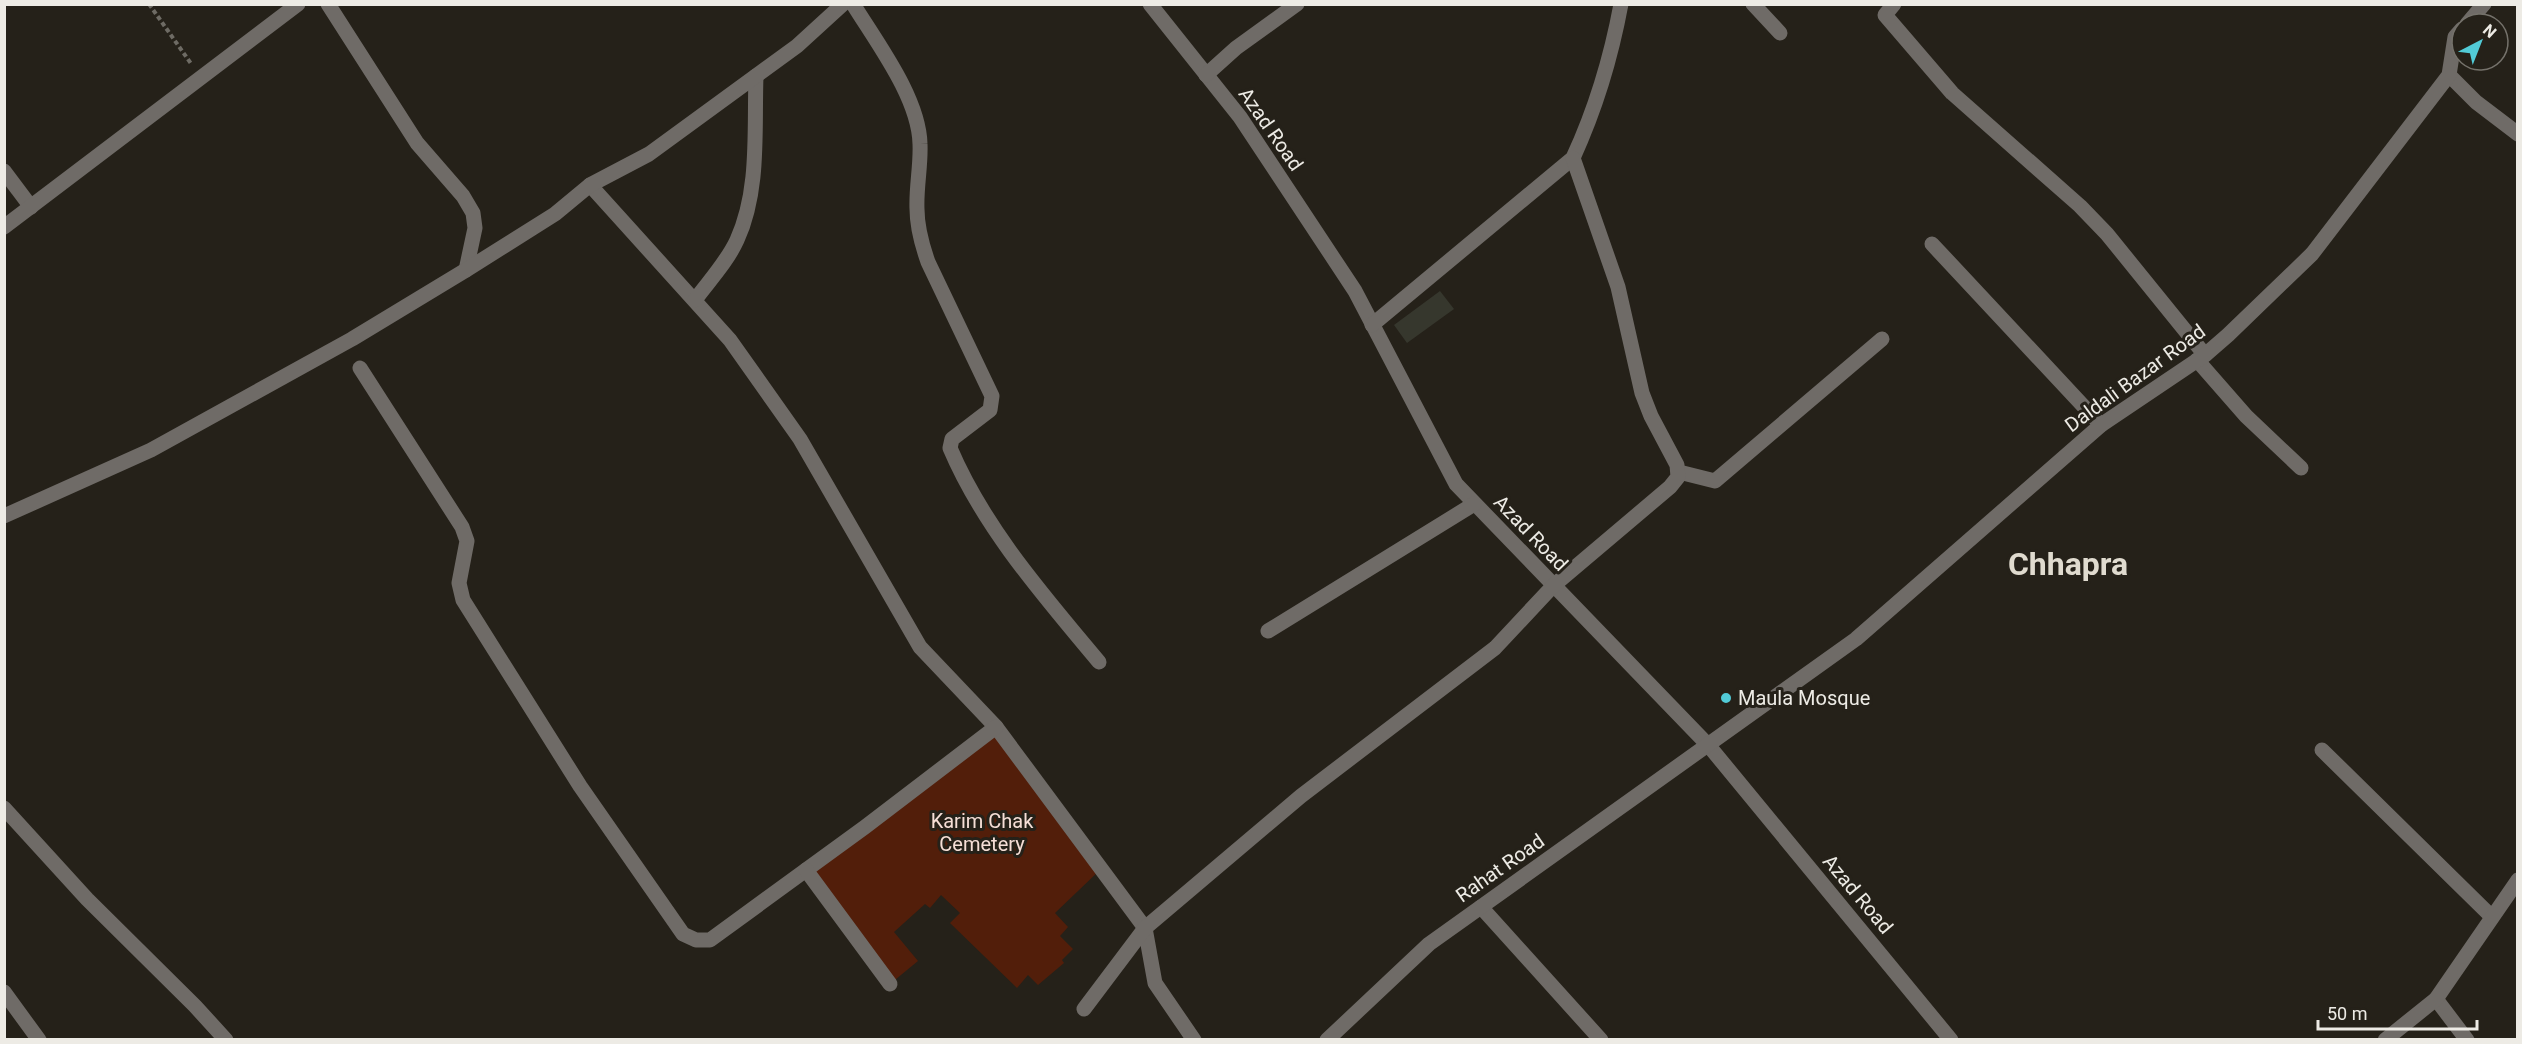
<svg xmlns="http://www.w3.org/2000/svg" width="2522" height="1044" font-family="Roboto,sans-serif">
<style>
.green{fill:#521e0a}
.building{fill:#36372d}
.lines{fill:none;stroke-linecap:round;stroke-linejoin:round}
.path{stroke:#6e6b64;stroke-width:4;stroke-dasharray:4.5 3;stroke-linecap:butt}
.minor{stroke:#6f6b67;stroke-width:15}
.poi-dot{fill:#52cbd7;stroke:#252119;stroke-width:2}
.labels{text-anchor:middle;stroke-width:6;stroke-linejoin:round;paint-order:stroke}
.street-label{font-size:20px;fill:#edebe5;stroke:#252119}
.poi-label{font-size:20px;fill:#edebe5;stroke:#252119;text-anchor:start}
.park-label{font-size:20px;fill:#f5ded6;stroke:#252119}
.town-label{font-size:32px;font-weight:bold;fill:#e0dbcf;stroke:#252119}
</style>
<rect width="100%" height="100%" fill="#252119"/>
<!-- green -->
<path class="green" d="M996,727L1101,869L1055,913L1068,927L1060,936L1073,949L1062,960L1064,963L1038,985L1028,975L1017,988L950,923L960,913L941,895L930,908L925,904L894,932L918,961L890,984L806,870Z"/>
<!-- building -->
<path class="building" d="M1440,291L1454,309L1407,343L1394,325Z"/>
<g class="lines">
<!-- path -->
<path class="path" d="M149,4L192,65"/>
<!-- minor -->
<g class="minor">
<path d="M328,4L417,143L463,196L473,213L475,228L466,270"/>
<path d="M853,4C877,43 919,98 920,144C921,166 916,187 917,209C917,228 922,245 928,262L992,396L990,410L952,439L950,448C984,528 1044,596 1099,662"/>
<path d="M1150,4L1240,117L1355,291L1456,484L1709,746L1951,1040"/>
<path d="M1753,4L1780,33"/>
<path d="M1894,4L1885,15L1952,93L2080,206L2107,234L2205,355"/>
<path d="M2467,24L2484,4"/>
<path d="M1206,75L1236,48L1297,4"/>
<path d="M2449,75L2476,102L2518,134"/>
<path d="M4,171L31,207"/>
<path d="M590,185L730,340L800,439L920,647L996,727L1145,928L1155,983L1194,1040"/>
<path d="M4,227L298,4"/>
<path d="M1932,244L2101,425"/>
<path d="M695,300C709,281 727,262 737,240C760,190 754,129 756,76"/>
<path d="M1372,325L1573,158C1596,108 1611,58 1621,4"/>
<path d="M2197,360L2246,416L2301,468"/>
<path d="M360,368L462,527L467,541L459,583L463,600L580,786L683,934L696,940H710L865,827L996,727"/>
<path d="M1679,472L1715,481L1882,339"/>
<path d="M4,516L151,450L352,339L466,270L555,214L590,185L649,154L797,46L843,4"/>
<path d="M1268,631L1474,504"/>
<path d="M2322,750L2492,917"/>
<path d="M4,808L87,899L195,1006L226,1040"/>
<path d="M806,870L890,984"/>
<path d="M1481,907L1601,1040"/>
<path d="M4,992L39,1040"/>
<path d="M2436,999L2467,1040"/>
<path d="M1084,1009L1145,928L1301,796L1495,648L1553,586L1670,487L1678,477L1677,465L1651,416L1642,393L1618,287L1573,158"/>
<path d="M1327,1040L1429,944L1856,639L2101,425L2205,355L2228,335L2312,254L2449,75L2455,37L2462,29"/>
<path d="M2385,1040L2436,999L2518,880"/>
</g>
</g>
<!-- markers -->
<circle class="poi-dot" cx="1726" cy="698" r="6"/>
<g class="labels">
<!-- street labels -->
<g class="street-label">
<text transform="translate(1271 129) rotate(55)" y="7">Azad Road</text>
<text transform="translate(2135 378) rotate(-36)" y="7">Daldali Bazar Road</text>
<text transform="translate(1531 533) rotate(46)" y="7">Azad Road</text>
<text transform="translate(1500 868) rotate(-35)" y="7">Rahat Road</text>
<text transform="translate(1858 894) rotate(50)" y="7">Azad Road</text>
</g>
<!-- poi labels -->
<g class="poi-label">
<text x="1738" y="705">Maula Mosque</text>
</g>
<!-- park labels -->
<g class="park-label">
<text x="982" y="828">Karim Chak<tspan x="982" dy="23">Cemetery</tspan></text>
</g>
<!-- town labels -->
<g class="town-label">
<text x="2068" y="575">Chhapra</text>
</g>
</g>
<!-- border -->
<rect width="2522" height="1044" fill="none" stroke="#edebe5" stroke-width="12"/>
<!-- north arrow -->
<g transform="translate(2480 42) rotate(42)"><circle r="28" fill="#252119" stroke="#75726b" stroke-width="1.5"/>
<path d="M0-4.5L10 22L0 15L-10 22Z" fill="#52cbd7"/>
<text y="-9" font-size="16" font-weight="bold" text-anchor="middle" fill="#edebe5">N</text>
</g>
<!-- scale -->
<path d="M2318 1020v9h159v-9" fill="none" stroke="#edebe5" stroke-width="3"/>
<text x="2327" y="1020" font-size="18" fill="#edebe5" stroke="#252119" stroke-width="4.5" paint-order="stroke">50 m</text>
</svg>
